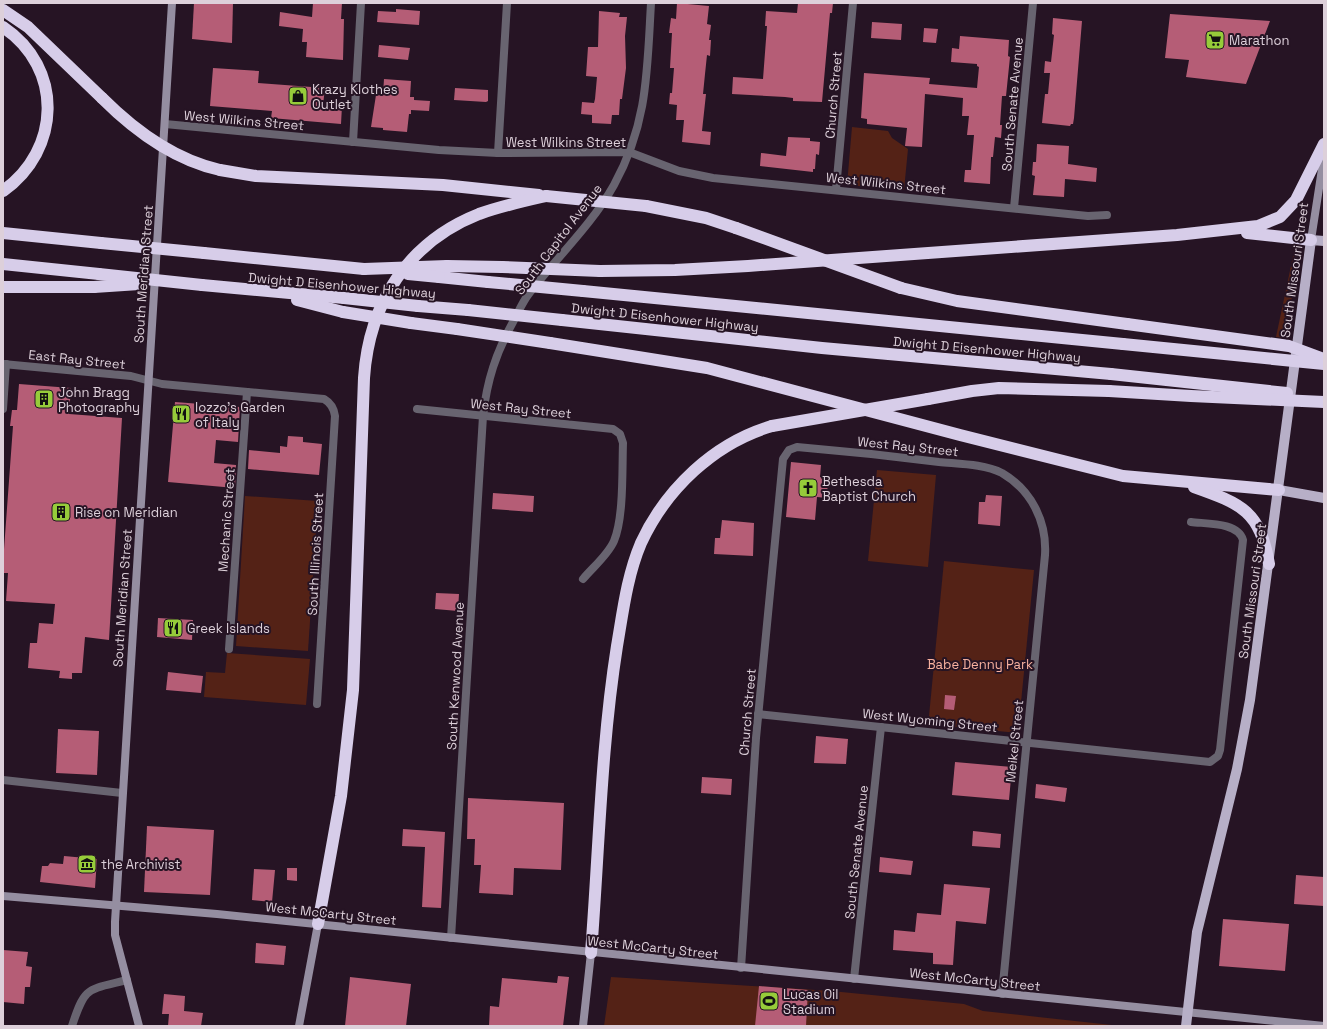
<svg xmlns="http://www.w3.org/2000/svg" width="1327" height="1029" font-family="'Space Grotesk',sans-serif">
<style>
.green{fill:#542216}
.building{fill:#b55d76}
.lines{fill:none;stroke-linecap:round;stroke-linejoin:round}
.minor{stroke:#686470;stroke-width:8}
.secondary{stroke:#958ea1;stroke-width:8}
.primary{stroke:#b7afc7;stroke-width:10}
.motorway{stroke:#d7cde9;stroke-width:12}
.motorway-bridge{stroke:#d7cde9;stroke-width:12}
.labels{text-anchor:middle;stroke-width:4;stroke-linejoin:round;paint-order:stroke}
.poi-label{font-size:13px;fill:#ddd0da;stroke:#261424;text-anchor:start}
.street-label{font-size:13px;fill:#ddd0da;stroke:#261424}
.park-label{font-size:13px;fill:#f8b19f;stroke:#261424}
</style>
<rect width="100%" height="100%" fill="#261424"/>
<!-- green -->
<g class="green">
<path d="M852,127L888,131L892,138L908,149L904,190L847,185Z"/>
<path d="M1298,246L1287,338L1276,337L1295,247Z"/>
<path d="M877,470L936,475L928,567L868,561Z"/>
<path d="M245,496L318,501L308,651L236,646Z"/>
<path d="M944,561L1034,570L1018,733L936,725L929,716Z"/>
<path d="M227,653L310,659L306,705L204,697L206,672L225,673Z"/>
<path d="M611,977L831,991L964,1004L983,1011L1121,1026H604Z"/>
</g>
<!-- building -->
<g class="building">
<path d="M194,3H233L232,43L192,39Z"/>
<path d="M313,3H342L341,19H344L343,60L306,57L307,42H302L303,29L279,26L280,12L312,17Z"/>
<path d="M677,3L709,6L707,24L711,25L709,40H711L710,56L707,55L705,74L703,94H706L702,131L711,132L710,145L682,142L684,120H676L677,105L669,104L670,93H672L674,68H670L672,33H669L671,18L676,19Z"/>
<path d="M798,3H833L832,13H830L822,102L793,101V98L785,97L732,94L733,77L763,79L767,26H765L766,11L797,13Z"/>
<path d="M396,9L420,11L419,25L377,22L378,11L396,12Z"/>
<path d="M599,11L620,13L619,17H627L625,36L626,68L622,99H620L619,115H612L611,124L592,123V115L581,114L582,102L594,103L595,99L597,77L586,76L588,47H598Z"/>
<path d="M1170,14L1270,21L1246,84L1186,77L1189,60L1165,58Z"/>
<path d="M1053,18L1082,21L1074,118L1073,124H1071L1070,126L1042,123L1045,94H1048L1050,73H1044L1045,61L1051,62L1054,35L1052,34Z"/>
<path d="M872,22L902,24L901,40L871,38Z"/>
<path d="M924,28L938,29L936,43L923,42Z"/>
<path d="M960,36L1009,40L1008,56L1010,57L1006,96H1002L1000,125H1002L1001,138L995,137L993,157H991L990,184L964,182L965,170H971L974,135H967L969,116H962L963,98L925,94L922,147L905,146L907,128L867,124V119L861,118L864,73L930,78L929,84L977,88L979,67L977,66V64L951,62L952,48L959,49Z"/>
<path d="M379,45L410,48L408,60L378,57Z"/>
<path d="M213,68L259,71L258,83L325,88L323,105L342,106L341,124L271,118L272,111L210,106Z"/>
<path d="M384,79L411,81L410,97H414V100L430,101L429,111L411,110V114H409L407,132L383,130V128L371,127L376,95H383Z"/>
<path d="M455,88L488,90V101L486,102L454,100Z"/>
<path d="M788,137L810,138V141L820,142L819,155L816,154L815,169H813V172L760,166L761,153L786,156Z"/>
<path d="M1037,144L1069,146L1068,164L1097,168L1096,182L1065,179L1064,197L1033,195L1035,176L1032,175L1033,162H1036Z"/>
<path d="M19,384L71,388L69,414L122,418L109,640L85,637L82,673H72V679L59,678L60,671L28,668L30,643H37L39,623L53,624L55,604L6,601L8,573H3V563L13,426H10L12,410H17Z"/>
<path d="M175,402L240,407L238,442L216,440L214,463L236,465L235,488L168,482Z"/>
<path d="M288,436L303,437V442L322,444L319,475L248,469L249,450L280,453V446L287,447Z"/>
<path d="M791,462L821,465L820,477L828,478L827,498L817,497L815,520L786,517Z"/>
<path d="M493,493L534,496L533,512L492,509Z"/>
<path d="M986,495L1002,496L1000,526L978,524L979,502H985Z"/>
<path d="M722,520L754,523L753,556L714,554L715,538H720Z"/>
<path d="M436,593L459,594L458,611L435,609Z"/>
<path d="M158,618L193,620L192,640L157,637Z"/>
<path d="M168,672L203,676L201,693L166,690Z"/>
<path d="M945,695L956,696L954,710L944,709Z"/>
<path d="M58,729L99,731L97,775L56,773Z"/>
<path d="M816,736L848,739L846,764L814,763Z"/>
<path d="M955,762L1012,767L1009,800L952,795Z"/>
<path d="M702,777L732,779L731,795L701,793Z"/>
<path d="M1036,784L1067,788L1065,802L1035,798Z"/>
<path d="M468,798L564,803L561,870L514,868L513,895L479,893L481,865H474L475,839H467Z"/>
<path d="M147,826L214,830L210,895L144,892Z"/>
<path d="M403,829L445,832L441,908L422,907L425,847L402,846Z"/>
<path d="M973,831L1001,834L1000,848L972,846Z"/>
<path d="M64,856L97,859L95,888L40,882L42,866H48L50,863L63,864Z"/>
<path d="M880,857L913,861L911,875L879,872Z"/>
<path d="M287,868H297V881L287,880Z"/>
<path d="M254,869L275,870L272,902L252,900Z"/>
<path d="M1296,875L1324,877V906L1294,904Z"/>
<path d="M944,884L990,888L986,924L956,921L953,965L933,964V953L893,950L894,930L915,932L917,913L941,915Z"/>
<path d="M1223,919L1289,924L1285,971L1219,966Z"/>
<path d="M256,943L286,946L284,965L255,963Z"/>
<path d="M3,950L28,952L26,966L32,967L30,987H25L24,1004L3,1002Z"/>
<path d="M558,976L569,977L563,1026H489L490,1006L499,1007L502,978L557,983Z"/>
<path d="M350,977L411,984L406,1026H345Z"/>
<path d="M759,986L808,990L806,1026H755Z"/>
<path d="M164,994L185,996L184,1011L203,1013L201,1026H168L169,1014H162Z"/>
</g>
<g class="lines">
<!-- minor -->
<g class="minor">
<path d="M165,124L439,150L498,153L629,152L679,171L713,178L1088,216L1107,215"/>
<path d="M353,142L361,3"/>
<path d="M498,153L507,3"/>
<path d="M836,189L853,3"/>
<path d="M1014,208L1033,3"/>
<path d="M3,364L131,376L162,384L324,399C331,403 334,408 335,416L317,704"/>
<path d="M3,409L6,364"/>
<path d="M417,409L613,429L620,434L623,443C622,469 624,517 614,541C608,555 593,567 583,579"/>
<path d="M229,649L247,392"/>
<path d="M758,714L1210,762L1218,756L1220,750L1243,540C1238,522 1206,524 1191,522"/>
<path d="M3,780L122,793"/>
<path d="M451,938L483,416C487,380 496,353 513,322C518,313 522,303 528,295C556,258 591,226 614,185C648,123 647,71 651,3"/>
<path d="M741,968L756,738L783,459L789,450L797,447C845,451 892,456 939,462C959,464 984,464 1002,473C1031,490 1047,521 1045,555L1002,994"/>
<path d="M854,979L881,727"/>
<path d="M72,1026C85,986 87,990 127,980"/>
</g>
<!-- secondary -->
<g class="secondary">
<path d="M1311,240L1324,156"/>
<path d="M3,896L217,914L1324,1026"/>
<path d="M139,1026L115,935V922L172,3"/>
<path d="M299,1026L318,924"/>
<path d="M583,1026L591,953"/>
</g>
<!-- primary -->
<g class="primary">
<path d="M1279,490L1324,498"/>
<path d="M1186,1026L1197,932L1237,769L1250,700L1311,240L1324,241"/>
</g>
<!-- motorway -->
<g class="motorway">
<path d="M3,10L28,27L102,98"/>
<path d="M3,27C64,68 61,150 3,191"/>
<path d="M220,170L256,176L443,185L539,195"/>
<path d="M646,206L706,218L736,228"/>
<path d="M3,233L101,243"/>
<path d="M1247,233L1311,240"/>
<path d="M204,253L364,269"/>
<path d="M3,264L99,274"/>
<path d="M447,266L502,267"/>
<path d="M600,271L675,270L748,266L1177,235L1258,226L1280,217L1296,200L1324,144"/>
<path d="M439,277L488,282"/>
<path d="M202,285L344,298"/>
<path d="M3,287H94"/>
<path d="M901,288L957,301L1127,324"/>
<path d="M583,291L1123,344"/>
<path d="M297,300L343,312"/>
<path d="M418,306L468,310"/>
<path d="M562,320L822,348L1111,374"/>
<path d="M411,323L457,329"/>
<path d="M550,343L707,368L960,435L1123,476L1279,490"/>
<path d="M928,399L972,391L999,388L1109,391"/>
<path d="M1194,487C1242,504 1260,511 1269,564"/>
<path d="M318,924L341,796L353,690L364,378C369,303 408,242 479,214C501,206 524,201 546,196"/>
<path d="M591,953C599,850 601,747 617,646C623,611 627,576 641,543C666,489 714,443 772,426"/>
</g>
<!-- motorway-bridge -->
<g class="motorway-bridge">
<path d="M102,98C134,130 175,160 220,170"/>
<path d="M546,196L646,206"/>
<path d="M736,228L901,288"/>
<path d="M101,243L204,253"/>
<path d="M502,267L600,271"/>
<path d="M364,269L447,266"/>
<path d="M99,274L202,285"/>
<path d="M408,274L439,277"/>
<path d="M488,282L583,291"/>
<path d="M94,287L139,284"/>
<path d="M344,298L418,306"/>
<path d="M468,310L562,320"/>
<path d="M343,312L411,323"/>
<path d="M1127,324L1289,346L1324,359"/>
<path d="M457,329L550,343"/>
<path d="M1123,344L1324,364"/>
<path d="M1111,374L1287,393"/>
<path d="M1109,391L1191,396L1324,402"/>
<path d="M772,426L928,399"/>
</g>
</g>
<!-- icons -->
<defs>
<g id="supermarket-square" transform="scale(1)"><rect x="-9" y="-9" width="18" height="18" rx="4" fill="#96cc3a" stroke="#261424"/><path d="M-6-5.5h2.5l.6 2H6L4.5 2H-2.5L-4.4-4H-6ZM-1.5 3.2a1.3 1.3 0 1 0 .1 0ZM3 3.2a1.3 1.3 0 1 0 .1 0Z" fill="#111"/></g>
<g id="shop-square" transform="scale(1)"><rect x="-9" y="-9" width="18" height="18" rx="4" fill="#96cc3a" stroke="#261424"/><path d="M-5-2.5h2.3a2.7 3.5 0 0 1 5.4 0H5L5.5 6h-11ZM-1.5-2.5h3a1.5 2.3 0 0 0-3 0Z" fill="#111"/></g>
<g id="building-square" transform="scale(1)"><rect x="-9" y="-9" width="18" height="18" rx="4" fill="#96cc3a" stroke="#261424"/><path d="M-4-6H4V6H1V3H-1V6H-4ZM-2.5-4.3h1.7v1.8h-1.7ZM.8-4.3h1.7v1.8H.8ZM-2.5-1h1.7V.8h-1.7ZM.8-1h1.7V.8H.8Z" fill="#111"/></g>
<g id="restaurant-square" transform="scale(1)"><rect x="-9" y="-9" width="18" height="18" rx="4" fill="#96cc3a" stroke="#261424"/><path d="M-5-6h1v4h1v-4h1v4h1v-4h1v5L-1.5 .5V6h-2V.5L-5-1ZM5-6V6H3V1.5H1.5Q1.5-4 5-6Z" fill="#111"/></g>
<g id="church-square" transform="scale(1)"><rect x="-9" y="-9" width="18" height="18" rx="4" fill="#96cc3a" stroke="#261424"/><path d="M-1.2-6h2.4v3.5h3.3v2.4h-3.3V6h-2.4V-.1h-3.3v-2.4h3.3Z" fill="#111"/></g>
<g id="museum-square" transform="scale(1)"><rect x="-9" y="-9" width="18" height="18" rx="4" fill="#96cc3a" stroke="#261424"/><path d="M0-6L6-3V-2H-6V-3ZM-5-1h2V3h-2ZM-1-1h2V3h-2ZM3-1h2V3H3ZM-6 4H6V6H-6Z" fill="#111"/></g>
<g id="stadium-square" transform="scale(1)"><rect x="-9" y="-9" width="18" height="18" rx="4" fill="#96cc3a" stroke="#261424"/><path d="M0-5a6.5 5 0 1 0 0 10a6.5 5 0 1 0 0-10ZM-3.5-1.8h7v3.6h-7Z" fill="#111"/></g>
</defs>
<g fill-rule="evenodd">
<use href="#supermarket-square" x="1215" y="40"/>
<use href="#shop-square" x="298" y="96"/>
<use href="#building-square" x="44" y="399"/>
<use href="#restaurant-square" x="181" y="414"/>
<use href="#church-square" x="808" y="488"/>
<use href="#building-square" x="61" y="512"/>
<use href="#restaurant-square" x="173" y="628"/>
<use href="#museum-square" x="87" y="864"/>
<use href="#stadium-square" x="769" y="1001"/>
</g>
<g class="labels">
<!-- poi labels -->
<g class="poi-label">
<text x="1229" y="45">Marathon</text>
<text x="312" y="94">Krazy Klothes<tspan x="312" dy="15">Outlet</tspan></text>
<text x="58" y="397">John Bragg<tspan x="58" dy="15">Photography</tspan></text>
<text x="195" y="412">Iozzo's Garden<tspan x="195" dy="15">of Italy</tspan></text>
<text x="822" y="486">Bethesda<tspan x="822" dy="15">Baptist Church</tspan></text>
<text x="75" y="517">Rise on Meridian</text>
<text x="187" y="633">Greek Islands</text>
<text x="101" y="869">the Archivist</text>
<text x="783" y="999">Lucas Oil<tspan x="783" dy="15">Stadium</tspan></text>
</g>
<!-- street labels -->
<g class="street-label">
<text transform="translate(833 95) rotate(-85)" y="5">Church Street</text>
<text transform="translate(1012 104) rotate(-85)" y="5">South Senate Avenue</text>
<text transform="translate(244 120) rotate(5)" y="5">West Wilkins Street</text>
<text x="566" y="147">West Wilkins Street</text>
<text transform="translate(886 183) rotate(6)" y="5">West Wilkins Street</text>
<text transform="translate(558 239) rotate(-53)" y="5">South Capitol Avenue</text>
<text transform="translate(1294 270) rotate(-82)" y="5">South Missouri Street</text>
<text transform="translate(143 274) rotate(-86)" y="5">South Meridian Street</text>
<text transform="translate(342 285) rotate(5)" y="5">Dwight D Eisenhower Highway</text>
<text transform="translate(665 317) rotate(6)" y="5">Dwight D Eisenhower Highway</text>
<text transform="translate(987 349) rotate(5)" y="5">Dwight D Eisenhower Highway</text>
<text transform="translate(77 359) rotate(6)" y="5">East Ray Street</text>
<text transform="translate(521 408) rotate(6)" y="5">West Ray Street</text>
<text transform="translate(908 446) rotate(6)" y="5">West Ray Street</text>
<text transform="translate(226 520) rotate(-86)" y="5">Mechanic Street</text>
<text transform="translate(315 554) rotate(-87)" y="5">South Illinois Street</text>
<text transform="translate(1252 591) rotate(-82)" y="5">South Missouri Street</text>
<text transform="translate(122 598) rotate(-86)" y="5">South Meridian Street</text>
<text transform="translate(455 676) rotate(-87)" y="5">South Kenwood Avenue</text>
<text transform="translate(747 712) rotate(-85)" y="5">Church Street</text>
<text transform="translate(930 720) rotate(6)" y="5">West Wyoming Street</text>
<text transform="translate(1014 741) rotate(-84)" y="5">Meikel Street</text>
<text transform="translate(856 852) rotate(-84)" y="5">South Senate Avenue</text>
<text transform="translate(331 913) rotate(6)" y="5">West McCarty Street</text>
<text transform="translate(653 947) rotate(6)" y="5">West McCarty Street</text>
<text transform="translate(975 979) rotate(6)" y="5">West McCarty Street</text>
</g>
<!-- park labels -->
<g class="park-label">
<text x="980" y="669">Babe Denny Park</text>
</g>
</g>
<!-- border -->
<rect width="1327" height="1029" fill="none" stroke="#ddd0da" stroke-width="8"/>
</svg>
